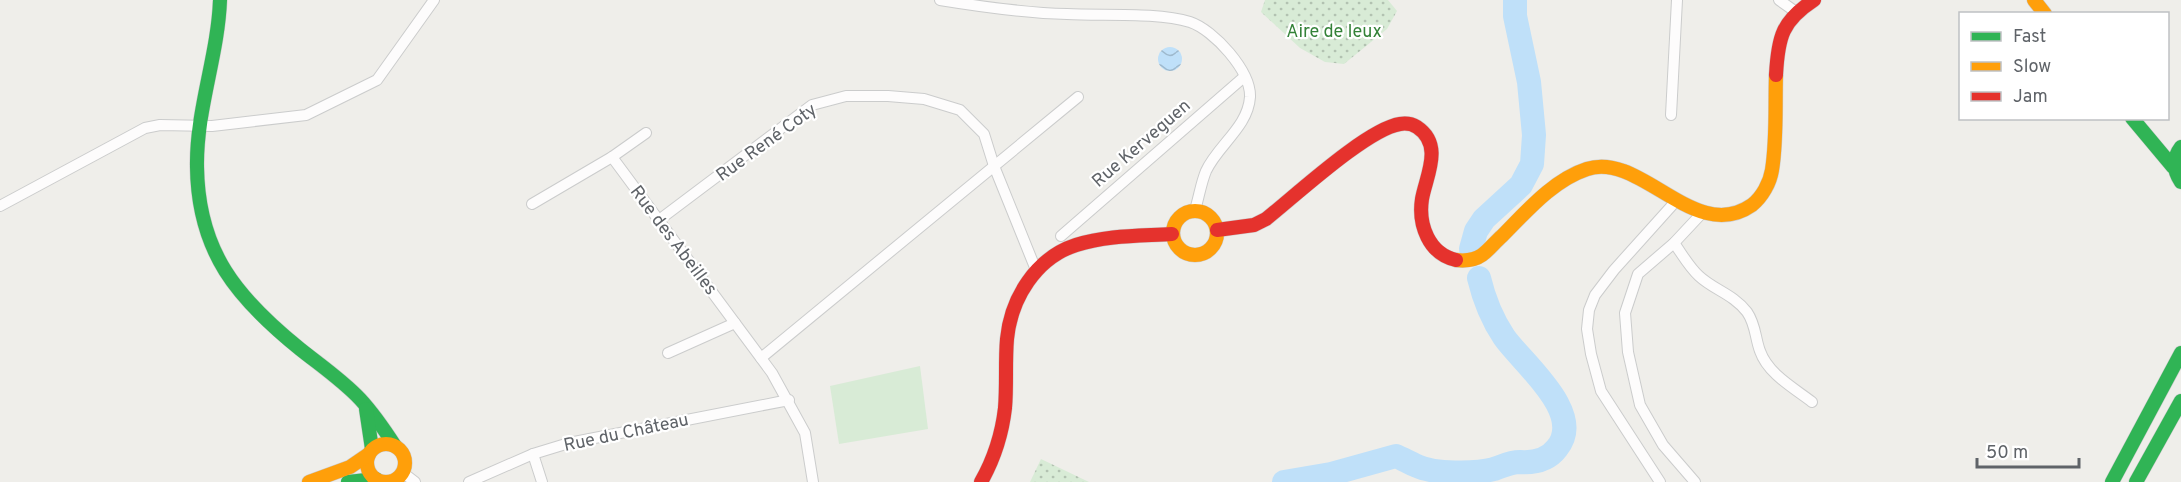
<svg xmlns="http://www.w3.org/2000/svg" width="2181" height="482" font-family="Overpass,sans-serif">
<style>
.park{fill:url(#park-dots)}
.garden{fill:#d8ebd6}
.water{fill:url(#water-waves)}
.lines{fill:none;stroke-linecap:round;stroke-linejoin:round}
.river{stroke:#bfe0f9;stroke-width:24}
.street-casing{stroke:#cbcccc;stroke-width:12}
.fast-casing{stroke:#cacacb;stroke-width:15}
.slow-casing{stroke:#cacacb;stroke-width:15}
.jam-casing{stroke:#cacacb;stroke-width:15}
.street{stroke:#fdfcfc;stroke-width:10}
.fast{stroke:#30b455;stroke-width:14}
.slow{stroke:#ff9f0a;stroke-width:14}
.jam{stroke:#e5322d;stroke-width:14}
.labels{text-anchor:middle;stroke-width:4.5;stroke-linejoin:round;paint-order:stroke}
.park-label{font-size:18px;fill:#348238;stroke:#fff}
.street-label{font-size:18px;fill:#5f6368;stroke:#fff}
</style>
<defs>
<pattern id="park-dots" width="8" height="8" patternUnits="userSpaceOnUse" patternTransform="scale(1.5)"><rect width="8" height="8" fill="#d8ebd6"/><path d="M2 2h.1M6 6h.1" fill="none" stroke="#b2c2b1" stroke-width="1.8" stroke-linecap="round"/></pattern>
<pattern id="water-waves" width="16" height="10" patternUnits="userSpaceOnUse" patternTransform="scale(1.5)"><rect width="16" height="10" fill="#bfe0f9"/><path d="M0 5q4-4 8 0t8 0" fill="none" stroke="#9eb9cd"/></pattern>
</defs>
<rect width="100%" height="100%" fill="#efeeea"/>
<!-- park -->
<g class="park">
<path d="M1265,0H1388L1397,11L1387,29L1344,64L1325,62L1300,48L1261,12Z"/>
<path d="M1041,459L1089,482H1030Z"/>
</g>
<!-- garden -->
<path class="garden" d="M920,366L928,429L839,444L830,386Z"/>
<!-- water -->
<circle class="water" cx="1170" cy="59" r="12"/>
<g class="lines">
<!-- river -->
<g class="river">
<path d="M1471,249L1476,231L1484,219L1521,185L1532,164L1534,135L1529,82L1515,16V0"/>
<path d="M1284,482L1331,474L1396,456C1403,459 1410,463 1417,466C1434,474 1475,474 1494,469C1503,466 1510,462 1520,462C1534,463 1548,460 1557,448C1586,413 1522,363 1504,337C1492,319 1484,299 1479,278"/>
</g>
<!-- street casing -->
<g class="street-casing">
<g id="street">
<path d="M940,0C983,7 1024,13 1067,14C1102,16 1158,12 1190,22C1214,30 1251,71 1250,97C1248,127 1218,145 1206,171C1201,183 1199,197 1195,210"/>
<path d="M1779,0L1796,12"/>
<path d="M1671,115L1677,0"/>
<path d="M612,157L772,373L805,433L813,482"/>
<path d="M532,204L612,157L646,133"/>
<path d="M0,206L145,128L160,125L212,126L306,115L377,80L434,0"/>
<path d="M659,220L812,105L846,96H888L924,99L960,110L984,134L994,166L1036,270"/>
<path d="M1061,236L1244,77"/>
<path d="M1674,243C1682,254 1689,267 1699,276C1714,290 1733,294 1747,312C1756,325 1755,338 1760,351C1768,374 1794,388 1812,402"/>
<path d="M668,353L735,323"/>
<path d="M761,358L1078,97"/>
<path d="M533,454L542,482"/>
<path d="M402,472L415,482"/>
<path d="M469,482L533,454L569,443L789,400"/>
<path d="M1660,482L1601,391L1591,354L1587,329L1589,310L1595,295L1614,270L1676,201"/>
<path d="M1695,482L1663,445L1640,405L1628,352L1625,313L1638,274L1674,243L1703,212"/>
</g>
</g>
<!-- fast casing -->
<g class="fast-casing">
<g id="fast">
<path d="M220,0C218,56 196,110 197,167C198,252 237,298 300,349C320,365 342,380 360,399C373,413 384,429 395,446"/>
<path d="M2132,118L2173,167"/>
<path d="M2181,147C2172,159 2173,170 2181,182"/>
<path d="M366,409L372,449"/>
<path d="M348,482L376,479"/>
<path d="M2112,482L2181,353"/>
<path d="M2136,482L2181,401"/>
</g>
</g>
<!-- slow casing -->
<g class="slow-casing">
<g id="slow">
<path d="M2034,0L2045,14"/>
<circle cx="1195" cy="233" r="22"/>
<path d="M1456,260C1465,261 1475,260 1482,255C1489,250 1495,242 1502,236C1526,212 1553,180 1587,169C1641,151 1695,245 1752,205C1762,197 1770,183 1772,170C1777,139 1775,106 1776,75"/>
<circle cx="386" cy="463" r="19"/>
<path d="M309,482L350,467L369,454"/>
</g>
</g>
<!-- jam casing -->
<g class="jam-casing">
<g id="jam">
<path d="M1776,75C1778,37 1782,21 1814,0"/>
<path d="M1217,230L1254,225L1266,219C1295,196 1367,129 1400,124C1406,123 1412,124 1417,127C1444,145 1426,176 1422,199C1418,225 1429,254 1456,260"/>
<path d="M981,482C994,459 1002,434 1005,408C1007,385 1005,362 1007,339C1011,298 1036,258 1076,245C1107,235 1141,236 1172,234"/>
</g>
</g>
<!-- street -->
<use href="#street" class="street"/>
<!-- fast -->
<use href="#fast" class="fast"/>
<!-- slow -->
<use href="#slow" class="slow"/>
<!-- jam -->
<use href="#jam" class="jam"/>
</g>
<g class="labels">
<!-- park labels -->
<g class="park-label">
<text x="1334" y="37">Aire de Ieux</text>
</g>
<!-- street labels -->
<g class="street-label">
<text transform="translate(766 142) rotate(-36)" y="6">Rue René Coty</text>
<text transform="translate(1141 143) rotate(-41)" y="6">Rue Kerveguen</text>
<text transform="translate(674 240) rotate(53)" y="6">Rue des Abeilles</text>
<text transform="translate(626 432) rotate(-12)" y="6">Rue du Château</text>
</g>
</g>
<!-- legend -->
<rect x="1959" y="12" width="210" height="108" fill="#ffffff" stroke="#bfc1c3" stroke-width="1.5"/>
<rect x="1971" y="32" width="30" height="9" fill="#30b455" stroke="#bfc1c3" stroke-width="1.5"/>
<text x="2013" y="42" font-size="18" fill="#5f6368">Fast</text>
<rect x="1971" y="62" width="30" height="9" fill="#ff9f0a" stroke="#bfc1c3" stroke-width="1.5"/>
<text x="2013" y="72" font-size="18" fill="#5f6368">Slow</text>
<rect x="1971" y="92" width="30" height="9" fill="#e5322d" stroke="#bfc1c3" stroke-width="1.5"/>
<text x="2013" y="102" font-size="18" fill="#5f6368">Jam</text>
<!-- scale -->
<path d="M1977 458v9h102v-9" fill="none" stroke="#5f6368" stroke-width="3"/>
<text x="1986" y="458" font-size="18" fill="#5f6368" stroke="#ffffff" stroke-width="4.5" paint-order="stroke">50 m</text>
</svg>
